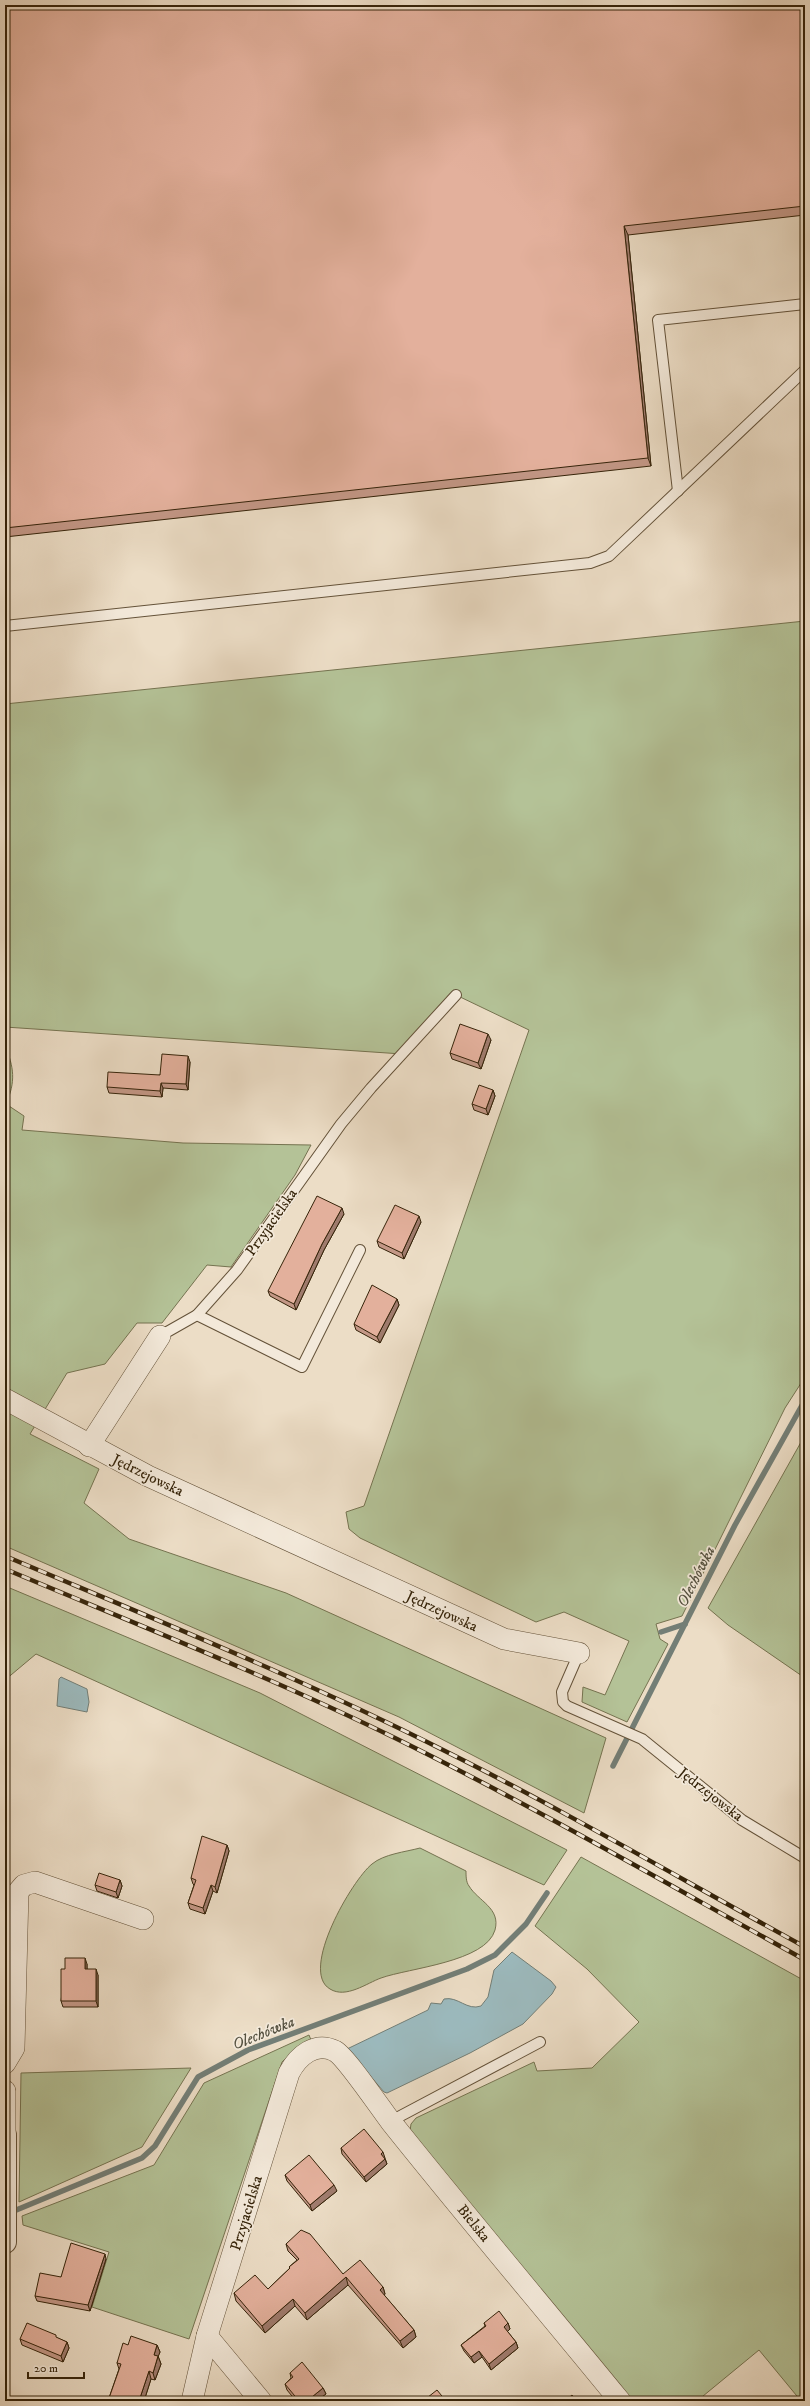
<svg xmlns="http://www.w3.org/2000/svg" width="810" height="2406" font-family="'IM FELL DW Pica',serif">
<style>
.green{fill:#b4c297;stroke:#757350}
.water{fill:#9cbabe;stroke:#737e76}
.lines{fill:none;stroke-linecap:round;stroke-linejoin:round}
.stream{stroke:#737e76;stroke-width:5.5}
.service-casing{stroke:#645239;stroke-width:12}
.minor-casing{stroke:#645239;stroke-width:22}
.tertiary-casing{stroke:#645239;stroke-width:24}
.service{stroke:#f3e9da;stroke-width:10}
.minor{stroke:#f3e9da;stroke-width:21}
.tertiary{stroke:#f3e9da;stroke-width:22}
.rail-casing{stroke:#36240a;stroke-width:4.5}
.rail{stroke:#f3e9da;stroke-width:3;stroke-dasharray:9;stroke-linecap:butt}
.wall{fill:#c39786;stroke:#36240a}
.shaded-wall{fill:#9f7b6d;stroke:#36240a}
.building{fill:#e3b09c;stroke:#36240a}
.labels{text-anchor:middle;stroke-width:3.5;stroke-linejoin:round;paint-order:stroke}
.street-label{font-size:15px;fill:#36240a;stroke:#f3e9da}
.water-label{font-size:16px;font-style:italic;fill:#555140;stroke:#f3e9da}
</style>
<rect width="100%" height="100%" fill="#ecddc6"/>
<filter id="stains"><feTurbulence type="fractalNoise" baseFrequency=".005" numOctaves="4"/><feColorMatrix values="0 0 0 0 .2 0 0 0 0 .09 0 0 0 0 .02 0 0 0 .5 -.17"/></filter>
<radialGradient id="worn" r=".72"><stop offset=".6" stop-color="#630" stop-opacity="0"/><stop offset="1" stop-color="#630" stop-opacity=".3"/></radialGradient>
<!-- green -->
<g class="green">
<path d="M805,621V1377L785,1408L682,1616L656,1624L660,1639L668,1644L627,1722L582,1702L583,1687L605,1695L629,1641L564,1612L536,1622L360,1538L349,1529L346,1512L364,1506L529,1030L456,995L402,1054L5,1027V704Z"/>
<path d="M5,1045C14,1068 16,1081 6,1104L24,1116L22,1130L183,1143L311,1145L295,1175L231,1267L207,1265L162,1323H137L105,1364L67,1373L30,1434L99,1469L84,1503L129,1539L286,1593L606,1738L584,1813L399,1717L5,1546Z"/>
<path d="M805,1435V1678L728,1625L708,1608Z"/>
<path d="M5,1586L260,1693L567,1850L544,1885L36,1654L5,1680Z"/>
<path d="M420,1848L466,1871C466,1876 466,1882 469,1886C478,1901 501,1908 495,1930C486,1962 409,1968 381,1978C367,1983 346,1999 330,1989C299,1971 352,1880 372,1864C384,1854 405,1852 420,1848Z"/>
<path d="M581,1857L805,1981V2401H801L759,2350L697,2401H632L409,2138L411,2124L416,2118L534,2062L537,2071L592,2068L639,2022L587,1969L535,1926Z"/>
<path d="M309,2035L311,2040L290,2054L282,2062L189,2339L92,2307L109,2252L23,2225L22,2216L154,2165L204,2083Z"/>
<path d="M191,2068L142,2147L19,2202L21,2073Z"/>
</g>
<!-- water -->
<g class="water">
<path d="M61,1677L87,1689L89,1702L87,1712L57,1706L59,1679Z"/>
<path d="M512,1952L551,1981L556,1987L552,1994L523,2024L470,2053L387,2093L384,2092L347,2049L428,2010L431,2003L441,2004L444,1999C458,1996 467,2011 481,2006L488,1997L494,1970Z"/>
</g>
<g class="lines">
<!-- stream -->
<g class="stream">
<path d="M661,1632L685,1624"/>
<path d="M613,1766L735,1525L805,1400"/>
<path d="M9,2213L142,2158L155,2146L198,2077L248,2050L467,1969L495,1955L526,1924L547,1893"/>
</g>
<!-- service casing -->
<g class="service-casing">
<g id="service">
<path d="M678,491L658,320L805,304"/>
<path d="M5,626L590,563L609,556L805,370"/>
<path d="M197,1315L302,1367L360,1250"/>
<path d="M160,1336L197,1315L237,1270L341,1124L371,1088L456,995"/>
<path d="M579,1653L562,1692L563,1702L567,1706L642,1739L742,1820L805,1858"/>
<path d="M391,2121L540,2042"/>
</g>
</g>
<!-- minor casing -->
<g class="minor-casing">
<g id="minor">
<path d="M5,1399L148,1476L504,1639L579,1653"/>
<path d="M89,1446L160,1336"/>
<path d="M5,2063L14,2048L18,1892L24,1885L35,1882L143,1919"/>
<path d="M5,2091V2136"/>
<path d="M207,2336L261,2401"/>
<path d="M192,2401L207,2336L289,2073C298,2056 315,2041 335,2051C346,2057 381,2109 391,2122C466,2216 544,2308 620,2401"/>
</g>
</g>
<!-- tertiary casing -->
<g class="tertiary-casing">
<path id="tertiary" d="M5,2135V2242"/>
</g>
<!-- service -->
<use href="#service" class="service"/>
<!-- minor -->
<use href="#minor" class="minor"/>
<!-- tertiary -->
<use href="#tertiary" class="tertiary"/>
<!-- rail casing -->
<g class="rail-casing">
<g id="rail">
<path d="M5,1556C154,1619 303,1679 447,1752C569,1813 686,1882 805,1947"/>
<path d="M5,1569C136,1624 268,1676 395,1738C535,1807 669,1885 805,1960"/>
</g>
</g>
<!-- rail -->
<use href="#rail" class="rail"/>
</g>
<!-- wall -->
<g class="wall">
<path d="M5,5H805V215L628,235L651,466L5,537Z"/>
<path d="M491,1040L481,1069L452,1059L450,1053Z"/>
<path d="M190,1062L188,1090L163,1088L162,1097L109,1093L107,1087L160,1075Z"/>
<path d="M493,1090L495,1096L488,1115L474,1110L472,1104Z"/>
<path d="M344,1214L324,1250L296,1310L270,1296L268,1291Z"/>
<path d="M421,1222L404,1259L379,1247L377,1241Z"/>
<path d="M397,1299L399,1305L380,1343L356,1330L354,1324Z"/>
<path d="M227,1845L229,1851L217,1893L213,1891L205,1914L190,1909L188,1903L194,1885L193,1884L191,1878Z"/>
<path d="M120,1880L122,1886L118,1898L97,1891L95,1885Z"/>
<path d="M87,1964V1969L98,1975V2007H63L61,2001L65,1969Z"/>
<path d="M341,2148L385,2158L387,2164L366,2182L342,2154Z"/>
<path d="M285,2175L337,2191L312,2211L287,2181Z"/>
<path d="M286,2244L343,2274L383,2287L385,2294L384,2295L414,2330L416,2337L403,2348L348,2285L307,2320L295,2306L265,2333L236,2301L234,2293L268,2289L290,2268L289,2267L297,2260L288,2251Z"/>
<path d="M106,2259L90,2311L37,2301L35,2296L61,2277Z"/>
<path d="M484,2323H508L510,2329L507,2331L516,2342L518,2348L491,2370L482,2357L474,2363L464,2351L461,2345L485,2326Z"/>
<path d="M57,2338L67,2342L69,2348L63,2362L22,2345L20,2339Z"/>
<path d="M128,2345H157L160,2352L158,2356L161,2364L155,2380L151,2379L144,2401H108L119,2369L117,2363Z"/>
<path d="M290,2373L323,2388L326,2394L316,2401H296L287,2390L285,2384L291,2378Z"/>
</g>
<!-- shaded-wall -->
<g class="shaded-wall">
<path d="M624,226L628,235L651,466L648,458Z"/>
<path d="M488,1034L491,1040L481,1069L478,1063Z"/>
<path d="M188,1056L190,1062L188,1090L186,1084Z"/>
<path d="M161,1083L163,1088L162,1097L160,1091Z"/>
<path d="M493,1090L495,1096L488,1115L486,1109Z"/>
<path d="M342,1208L344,1214L324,1250L296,1310L294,1304L322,1244Z"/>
<path d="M419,1216L421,1222L404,1259L402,1253Z"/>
<path d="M397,1299L399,1305L380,1343L377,1337Z"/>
<path d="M227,1845L229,1851L217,1893L215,1887Z"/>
<path d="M120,1880L122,1886L118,1898L116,1892Z"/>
<path d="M211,1885L213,1891L205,1914L203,1908Z"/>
<path d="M85,1958L87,1964V1975L85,1969Z"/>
<path d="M96,1969L98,1975V2007L96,2001Z"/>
<path d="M383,2152L385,2158L383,2159L381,2154Z"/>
<path d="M385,2159L387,2164L366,2182L364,2177Z"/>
<path d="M334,2185L337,2191L312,2211L310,2205Z"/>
<path d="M105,2254L106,2259L90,2311L88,2305Z"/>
<path d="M346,2277L348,2285L307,2320L305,2313Z"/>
<path d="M383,2287L385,2294L383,2297L380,2290Z"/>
<path d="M293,2299L295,2306L265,2333L262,2326Z"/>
<path d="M508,2323L510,2329L506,2333L504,2327Z"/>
<path d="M414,2330L416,2337L403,2348L400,2341Z"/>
<path d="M67,2342L69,2348L63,2362L61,2356Z"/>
<path d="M516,2342L518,2348L491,2370L489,2364Z"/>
<path d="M157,2345L160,2352L156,2362L154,2355Z"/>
<path d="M479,2351L482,2357L474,2363L471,2357Z"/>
<path d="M158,2356L161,2364L155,2380L153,2373Z"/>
<path d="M149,2371L151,2379L144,2401H139Z"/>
<path d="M323,2388L326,2394L316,2401H307Z"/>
</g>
<!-- building -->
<g class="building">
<path d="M5,5H805V206L624,226L648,458L5,528Z"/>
<path d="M460,1024L488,1034L478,1063L450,1053Z"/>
<path d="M162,1054L188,1056L186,1084L161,1083L160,1091L107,1087L108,1072L160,1075Z"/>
<path d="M479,1085L493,1090L486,1109L472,1104Z"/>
<path d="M317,1196L342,1208L322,1244L294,1304L268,1291Z"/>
<path d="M395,1205L419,1216L402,1253L377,1241Z"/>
<path d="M372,1285L397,1299L377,1337L354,1324Z"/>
<path d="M202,1836L227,1845L215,1887L211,1885L203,1908L188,1903L196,1880L191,1878Z"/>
<path d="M99,1873L120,1880L116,1892L95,1885Z"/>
<path d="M65,1958H85V1969H96V2001H61V1969H65Z"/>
<path d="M364,2129L383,2152L381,2154L385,2159L364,2177L341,2148Z"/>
<path d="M309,2155L334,2185L310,2205L285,2175Z"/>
<path d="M301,2230L310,2234L343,2274L360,2260L383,2287L380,2290L414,2330L400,2341L346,2277L305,2313L293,2299L262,2326L234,2293L255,2275L268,2289L290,2268L289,2267L299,2259L286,2244Z"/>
<path d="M71,2243L105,2254L88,2305L35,2296L40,2273L61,2277Z"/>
<path d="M499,2311L508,2323L504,2327L516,2342L489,2364L479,2351L471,2357L461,2345L486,2326L484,2323Z"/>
<path d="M27,2323L56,2335V2337L67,2342L61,2356L20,2339Z"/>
<path d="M131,2336L157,2345L154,2355L158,2356L153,2373L149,2371L139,2401H108L121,2364L117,2363L123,2343L128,2345Z"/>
<path d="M302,2362L323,2388L307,2401H299L285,2384L293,2377L290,2373Z"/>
<path d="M437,2390L446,2401H423Z"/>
<path d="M572,2395L577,2401H565Z"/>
<path d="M722,2397L725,2401H716Z"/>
</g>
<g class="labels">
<!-- street labels -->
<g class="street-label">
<text transform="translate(271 1222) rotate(-55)" y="5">Przyjacielska</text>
<text transform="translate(148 1475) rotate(26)" y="5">Jędrzejowska</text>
<text transform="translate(442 1611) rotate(25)" y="5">Jędrzejowska</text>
<text transform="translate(711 1794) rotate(38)" y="5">Jędrzejowska</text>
<text transform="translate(246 2213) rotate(-73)" y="5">Przyjacielska</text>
<text transform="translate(474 2223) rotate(51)" y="5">Bielska</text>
</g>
<!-- water labels -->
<g class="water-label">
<text transform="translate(695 1576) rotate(-63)" y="6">Olechówka</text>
<text transform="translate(263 2032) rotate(-22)" y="6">Olechówka</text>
</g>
</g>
<!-- margin -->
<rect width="810" height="2406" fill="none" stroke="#ecddc6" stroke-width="20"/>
<rect x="6" y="6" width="798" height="2394" fill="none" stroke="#36240a" stroke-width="2"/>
<rect x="10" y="10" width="790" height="2386" fill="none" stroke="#36240a"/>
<!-- scale -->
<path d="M28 2372v6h56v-6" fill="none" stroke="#36240a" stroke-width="2"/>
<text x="34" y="2372" font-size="12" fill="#36240a" stroke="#f3e9da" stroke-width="3" paint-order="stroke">20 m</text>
<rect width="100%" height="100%" filter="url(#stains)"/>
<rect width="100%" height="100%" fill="url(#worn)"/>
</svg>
